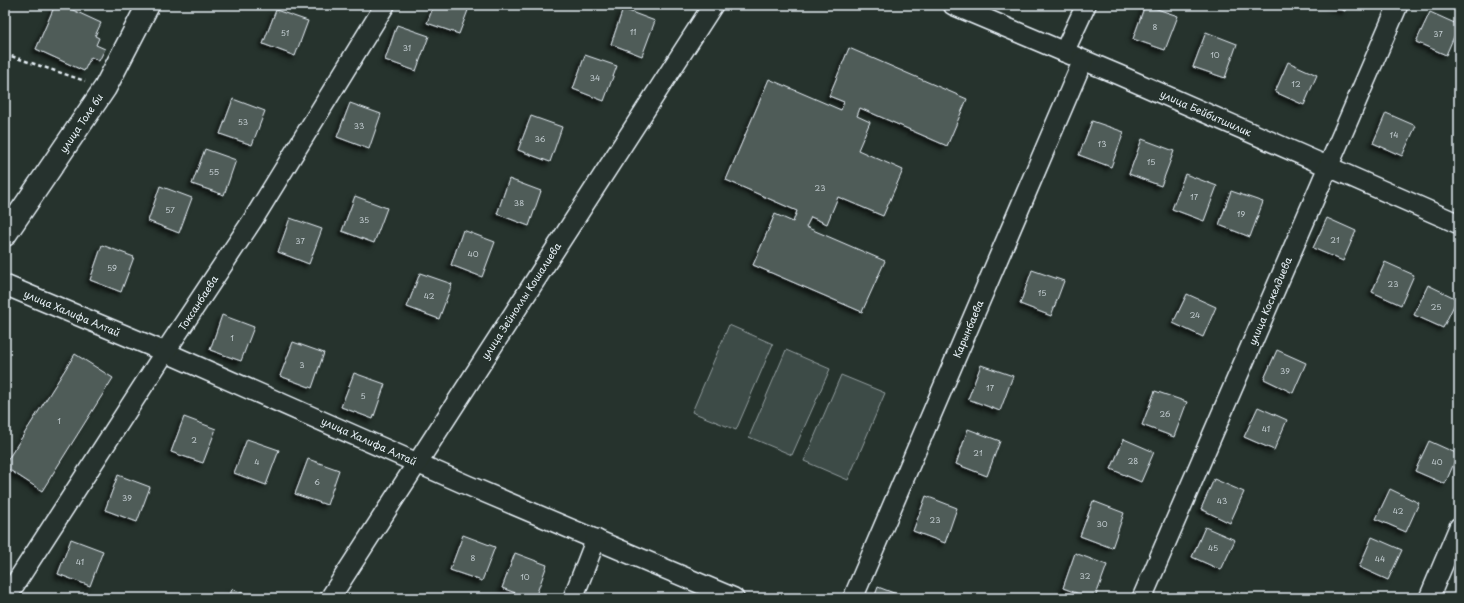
<svg xmlns="http://www.w3.org/2000/svg" width="1464" height="603" font-family="'Playpen Sans',sans-serif">
<style>
.green{fill:#3e4b47;stroke:#939ea0}
.building{fill:#505c59;stroke:#e8f1f8;filter:url(#shadow)}
.lines{fill:none;stroke-linecap:round;stroke-linejoin:round}
.minor-casing{stroke:#e8f1f8;stroke-width:22}
.tertiary-casing{stroke:#e8f1f8;stroke-width:25}
.path{stroke:#e8f1f8;stroke-width:2.5;stroke-dasharray:4 3;stroke-linecap:butt}
.minor{stroke:#26332d;stroke-width:19}
.tertiary{stroke:#26332d;stroke-width:22}
.labels{text-anchor:middle;stroke-width:3;stroke-linejoin:round;paint-order:stroke}
.number-label{font-size:8px;fill:#c2ccd0}
.street-label{font-size:10px;fill:#e8f1f8;stroke:#26332d}
</style>
<defs>
<filter id="shadow"><feDropShadow dx="-3.5" dy="3.5" stdDeviation="2" flood-color="#0009"/></filter>
</defs>
<rect width="100%" height="100%" fill="#26332d"/>
<filter id="ink" filterUnits="userSpaceOnUse"><feTurbulence type="fractalNoise" baseFrequency=".025" numOctaves="2"/><feDisplacementMap in="SourceGraphic" scale="8" xChannelSelector="R" yChannelSelector="G"/><feConvolveMatrix kernelMatrix="1 2 1 2 8 2 1 2 1" color-interpolation-filters="sRGB"/></filter>
<g filter="url(#ink)">
<!-- green -->
<g class="green">
<path d="M729,325L773,344L736,430L692,412Z"/>
<path d="M786,350L830,369L792,455L749,437Z"/>
<path d="M841,375L885,393L848,480L804,461Z"/>
</g>
<!-- building -->
<g class="building">
<path d="M55,5H62L101,23L95,36L99,38L96,45L105,49L99,61L91,57L84,71L36,49Z"/>
<path d="M434,5H470L459,34L427,23Z"/>
<path d="M1145,5L1178,16L1165,50L1133,39Z"/>
<path d="M1329,5H1347L1345,11Z"/>
<path d="M623,9L655,21L642,56L611,44Z"/>
<path d="M276,10L308,21L295,56L263,44Z"/>
<path d="M1430,12L1459,25L1446,55L1416,42Z"/>
<path d="M397,25L429,36L416,71L385,60Z"/>
<path d="M1206,32L1237,44L1225,78L1193,67Z"/>
<path d="M849,48L967,99L947,146L860,108L857,116L870,122L858,150L903,170L883,216L838,197L827,224L811,217L806,227L885,261L862,312L753,265L775,214L793,222L797,211L726,180L769,79L841,110L844,102L829,96Z"/>
<path d="M585,55L617,66L604,101L573,89Z"/>
<path d="M1288,62L1317,75L1304,105L1275,92Z"/>
<path d="M233,99L265,111L252,145L220,134Z"/>
<path d="M350,103L381,114L369,149L337,137Z"/>
<path d="M1386,113L1416,126L1402,156L1373,143Z"/>
<path d="M531,116L562,127L550,162L518,150Z"/>
<path d="M1092,121L1124,132L1111,167L1079,155Z"/>
<path d="M1142,139L1174,151L1161,186L1129,174Z"/>
<path d="M205,149L236,160L224,195L192,184Z"/>
<path d="M1185,174L1217,186L1204,221L1172,209Z"/>
<path d="M509,179L541,191L529,226L497,214Z"/>
<path d="M160,186L192,198L179,233L148,221Z"/>
<path d="M1231,191L1263,202L1250,237L1219,225Z"/>
<path d="M355,196L387,208L374,243L342,231Z"/>
<path d="M290,218L322,229L309,264L278,252Z"/>
<path d="M1327,218L1356,231L1343,261L1313,248Z"/>
<path d="M463,230L495,242L482,277L451,265Z"/>
<path d="M102,245L134,257L121,292L90,280Z"/>
<path d="M1385,262L1414,275L1401,305L1372,292Z"/>
<path d="M1032,270L1064,281L1051,316L1020,304Z"/>
<path d="M420,273L452,284L439,319L407,307Z"/>
<path d="M1428,285L1457,299L1443,328L1414,315Z"/>
<path d="M1187,294L1216,307L1203,337L1173,323Z"/>
<path d="M222,315L254,327L241,361L210,350Z"/>
<path d="M293,342L324,353L312,388L280,376Z"/>
<path d="M1277,350L1306,363L1293,393L1264,379Z"/>
<path d="M75,354L113,378L42,491L5,467V464Z"/>
<path d="M981,365L1013,376L1000,411L968,399Z"/>
<path d="M354,373L385,384L373,419L341,407Z"/>
<path d="M1155,391L1187,402L1174,437L1142,425Z"/>
<path d="M1258,407L1287,420L1274,450L1244,437Z"/>
<path d="M184,417L216,429L203,463L171,452Z"/>
<path d="M968,429L1000,441L987,476L956,464Z"/>
<path d="M247,439L279,450L266,485L234,473Z"/>
<path d="M1124,439L1154,452L1141,482L1111,469Z"/>
<path d="M1429,441L1458,454L1445,484L1415,471Z"/>
<path d="M308,459L339,470L327,505L295,494Z"/>
<path d="M118,475L150,487L137,522L105,510Z"/>
<path d="M1214,479L1244,492L1230,523L1201,509Z"/>
<path d="M1390,489L1419,503L1406,532L1376,519Z"/>
<path d="M926,496L957,508L945,543L913,531Z"/>
<path d="M1093,501L1124,513L1112,548L1080,536Z"/>
<path d="M1205,527L1235,540L1221,570L1192,557Z"/>
<path d="M463,535L495,547L482,581L450,570Z"/>
<path d="M1372,537L1402,550L1388,580L1359,567Z"/>
<path d="M71,539L103,551L90,586L58,574Z"/>
<path d="M515,553L547,565L535,598H529L502,588Z"/>
<path d="M1075,553L1107,565L1095,598H1090L1063,588Z"/>
<path d="M878,587L907,598H874Z"/>
<path d="M232,589L256,598H229Z"/>
</g>
<g class="lines">
<!-- minor casing -->
<g class="minor-casing">
<g id="minor">
<path d="M953,5L1119,75L1459,224"/>
<path d="M1064,52L1086,5"/>
<path d="M5,285L165,352L467,485L734,598"/>
<path d="M6,598L165,352L254,218L385,5"/>
<path d="M330,598L713,5"/>
<path d="M573,598L596,539"/>
<path d="M853,598L1083,60"/>
<path d="M1142,598L1398,5"/>
<path d="M1429,598L1459,527"/>
</g>
</g>
<!-- tertiary casing -->
<g class="tertiary-casing">
<path id="tertiary" d="M5,235L105,88L148,5"/>
</g>
<!-- path -->
<path class="path" d="M5,54L85,81"/>
<!-- minor -->
<use href="#minor" class="minor"/>
<!-- tertiary -->
<use href="#tertiary" class="tertiary"/>
</g>
</g>
<g class="labels">
<!-- number labels -->
<g class="number-label">
<text x="1155" y="30">8</text>
<text x="633" y="35">11</text>
<text x="285" y="36">51</text>
<text x="1438" y="37">37</text>
<text x="407" y="51">31</text>
<text x="1215" y="58">10</text>
<text x="595" y="81">34</text>
<text x="1296" y="87">12</text>
<text x="243" y="125">53</text>
<text x="359" y="129">33</text>
<text x="1394" y="138">14</text>
<text x="540" y="142">36</text>
<text x="1102" y="147">13</text>
<text x="1151" y="165">15</text>
<text x="214" y="175">55</text>
<text x="820" y="191">23</text>
<text x="1194" y="200">17</text>
<text x="519" y="206">38</text>
<text x="170" y="213">57</text>
<text x="1241" y="217">19</text>
<text x="364" y="223">35</text>
<text x="1335" y="243">21</text>
<text x="300" y="244">37</text>
<text x="473" y="257">40</text>
<text x="112" y="271">59</text>
<text x="1393" y="287">23</text>
<text x="1042" y="296">15</text>
<text x="429" y="299">42</text>
<text x="1436" y="310">25</text>
<text x="1195" y="318">24</text>
<text x="232" y="341">1</text>
<text x="302" y="368">3</text>
<text x="1285" y="374">39</text>
<text x="990" y="391">17</text>
<text x="363" y="399">5</text>
<text x="1165" y="417">26</text>
<text x="59" y="424">1</text>
<text x="1266" y="432">41</text>
<text x="194" y="443">2</text>
<text x="978" y="456">21</text>
<text x="1133" y="464">28</text>
<text x="257" y="465">4</text>
<text x="1437" y="465">40</text>
<text x="317" y="485">6</text>
<text x="127" y="501">39</text>
<text x="1222" y="504">43</text>
<text x="1398" y="514">42</text>
<text x="935" y="523">23</text>
<text x="1102" y="527">30</text>
<text x="1213" y="551">45</text>
<text x="473" y="561">8</text>
<text x="1380" y="562">44</text>
<text x="80" y="565">41</text>
<text x="1085" y="579">32</text>
<text x="525" y="580">10</text>
</g>
<!-- street labels -->
<g class="street-label">
<text transform="translate(1206 113) rotate(24)" y="4">улица Бейбитшилик</text>
<text transform="translate(81 123) rotate(-56)" y="4">улица Толе би</text>
<text transform="translate(521 301) rotate(-57)" y="4">улица Зейноллы Кошалиева</text>
<text transform="translate(1270 301) rotate(-67)" y="4">улица Коскелдиева</text>
<text transform="translate(198 303) rotate(-57)" y="4">Токсанбаева</text>
<text transform="translate(72 313) rotate(23)" y="4">улица Халифа Алтай</text>
<text transform="translate(968 329) rotate(-67)" y="4">Карынбаева</text>
<text transform="translate(369 441) rotate(24)" y="4">улица Халифа Алтай</text>
</g>
</g>
<!-- margin -->
<rect width="1464" height="603" fill="none" stroke="#26332d" stroke-width="20"/>
<rect x="10" y="10" width="1444" height="583" fill="none" stroke="#e8f1f8" stroke-width="1.5" filter="url(#ink)"/>
</svg>
